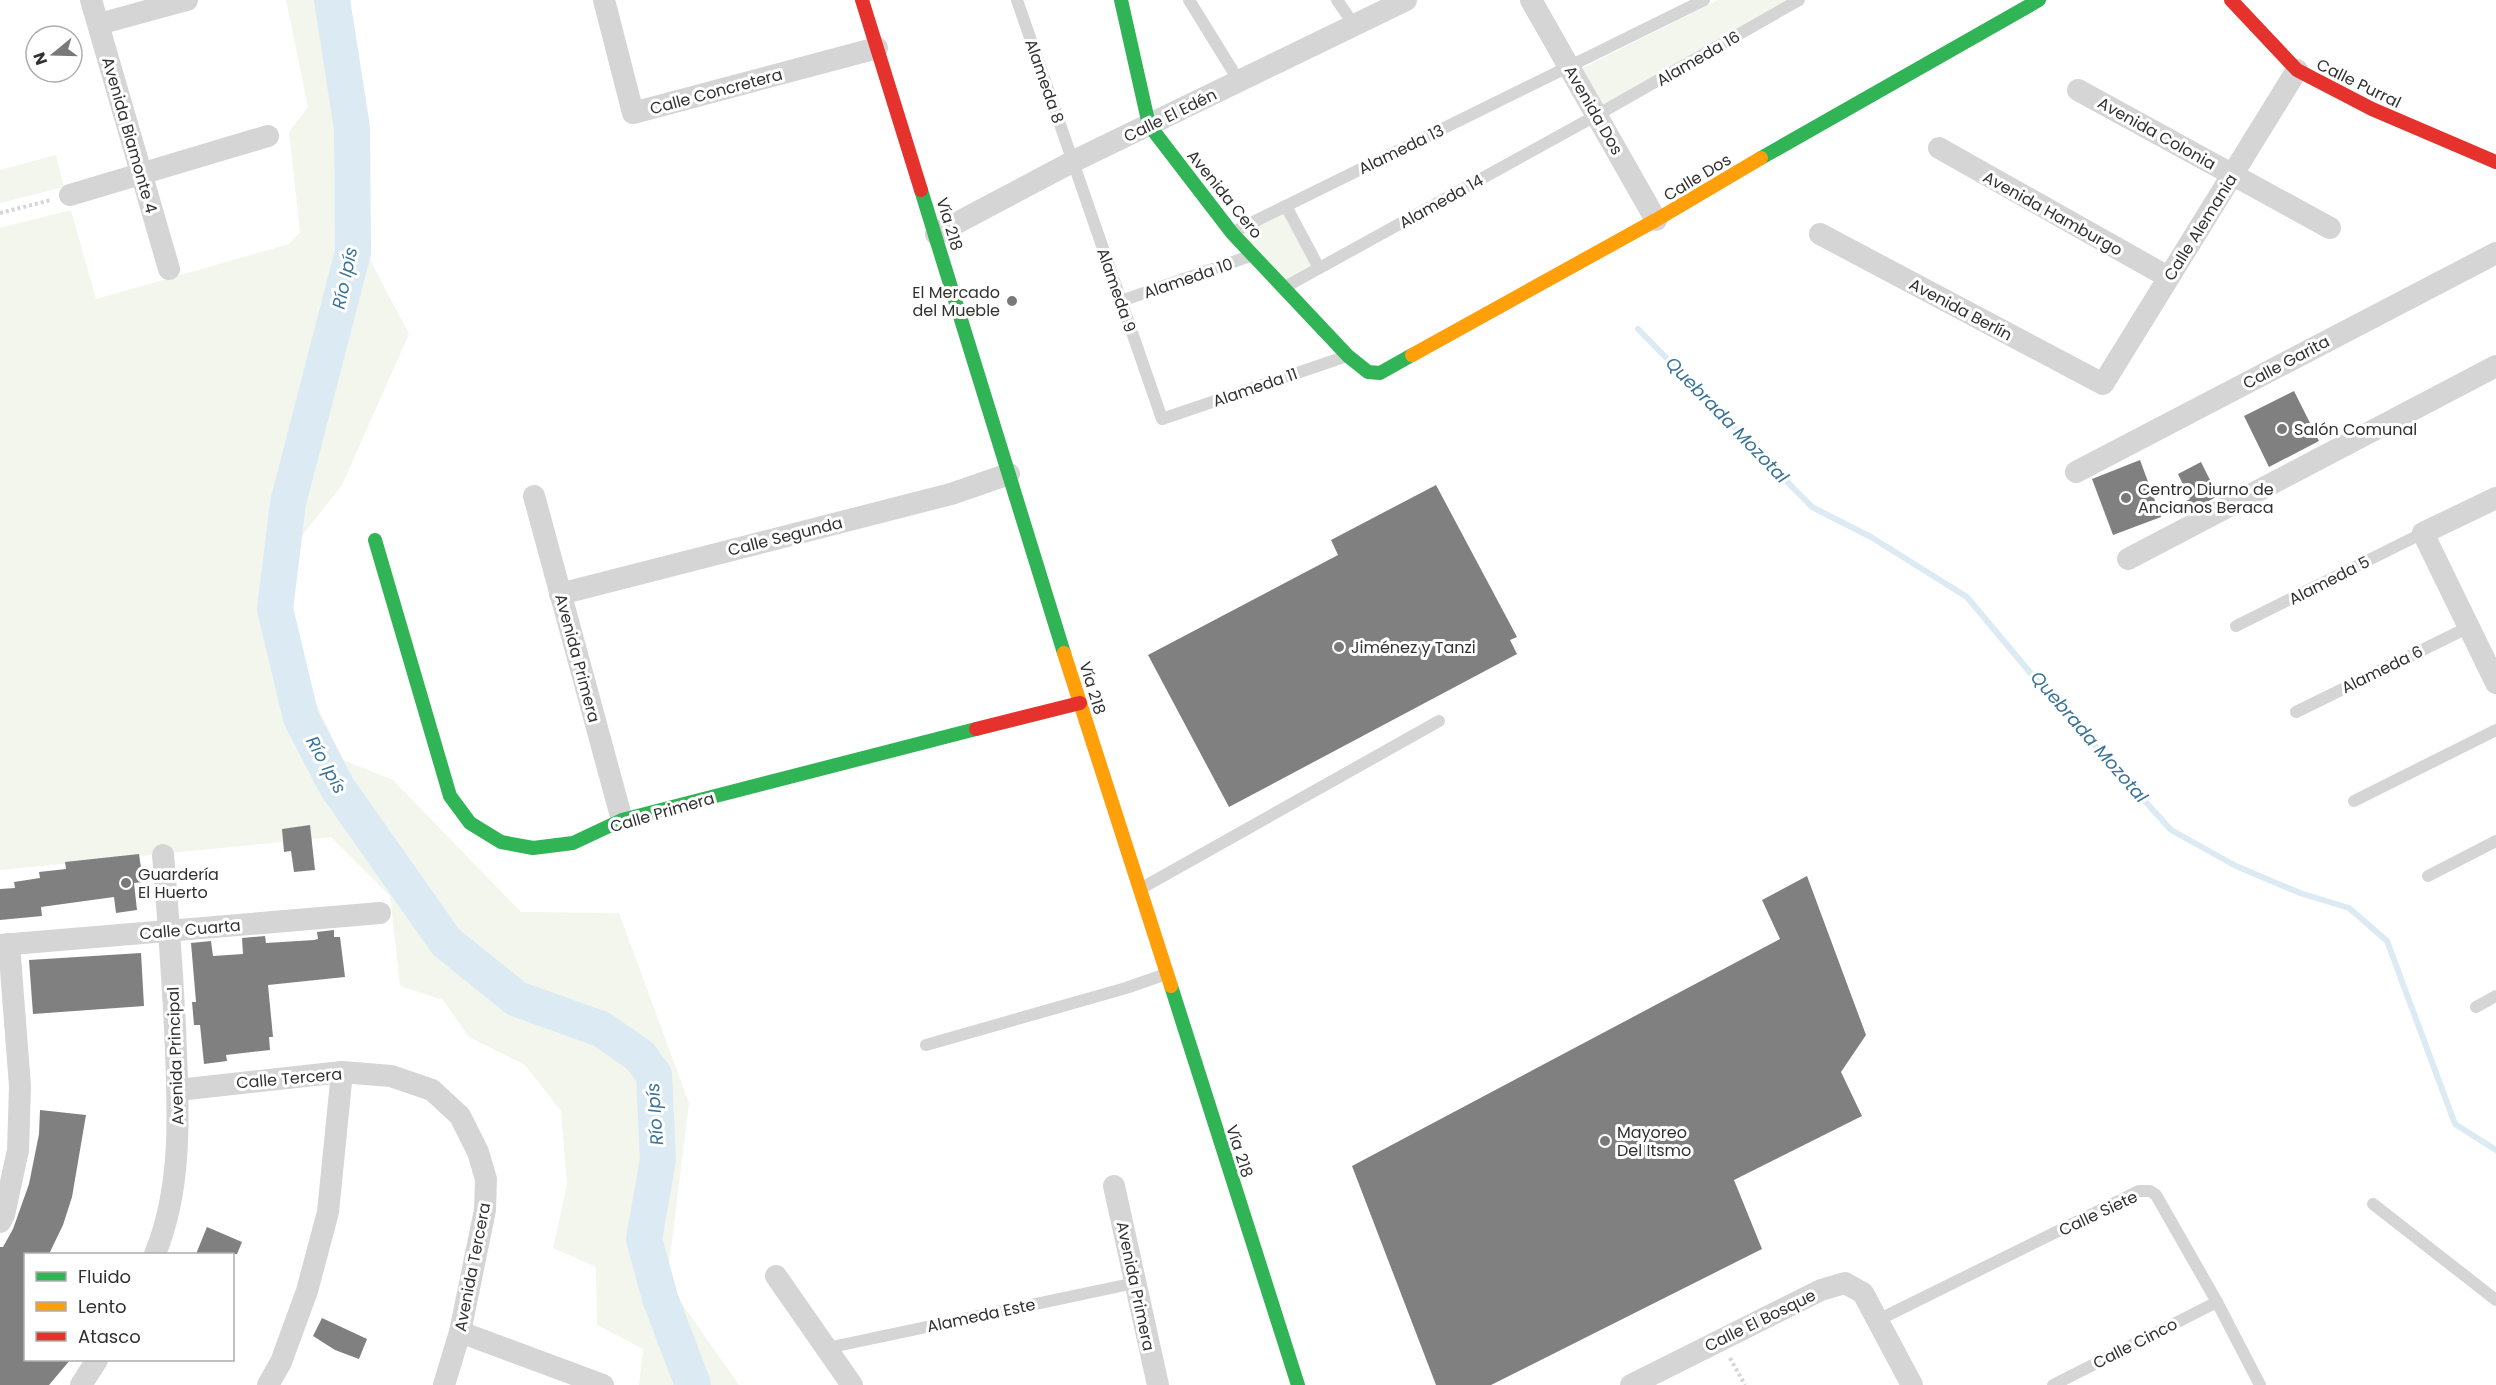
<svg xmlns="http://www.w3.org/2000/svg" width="2496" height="1385" font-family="Poppins,sans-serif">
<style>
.green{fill:#f2f6ed}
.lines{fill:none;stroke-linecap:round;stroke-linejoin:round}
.stream{stroke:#dbeaf3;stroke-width:6}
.river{stroke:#dbeaf3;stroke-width:36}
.building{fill:#808080}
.path{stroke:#d5d5d5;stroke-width:4;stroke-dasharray:3 3;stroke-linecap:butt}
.lane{stroke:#d5d5d5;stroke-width:12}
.street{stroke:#d5d5d5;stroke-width:22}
.fast{stroke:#30b455;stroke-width:14}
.slow{stroke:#ff9f0a;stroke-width:14}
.jam{stroke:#e5322d;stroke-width:14}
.poi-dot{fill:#797979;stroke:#fff;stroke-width:2}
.labels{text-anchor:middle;stroke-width:6;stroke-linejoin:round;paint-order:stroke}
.street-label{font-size:16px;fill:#313131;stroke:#fff}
.poi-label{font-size:16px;fill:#313131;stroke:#fff;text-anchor:start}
.water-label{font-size:18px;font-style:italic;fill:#3b7497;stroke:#fff}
</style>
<rect width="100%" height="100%" fill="#fff"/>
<!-- green -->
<g class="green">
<path d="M286,0H348L367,135L368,256L409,334L342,485L297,542L286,595L305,680L343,760L393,780L521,912L619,913L689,1103L667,1282L739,1385H639L643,1349L597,1325L596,1267L553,1248L567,1185L561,1111L525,1065L469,1037L443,1000L400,986L390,896L331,837L0,870V228L71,210L96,299L289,244L300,232L289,132L308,107Z"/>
<path d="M1718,0H1788L1601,107L1579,70Z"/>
<path d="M56,155L64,187L0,203V170Z"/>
<path d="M1283,211L1315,265L1286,281L1241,232Z"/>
</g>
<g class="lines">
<!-- stream -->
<path class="stream" d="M1638,329L1812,507L1871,537L1967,597L2038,682L2171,830L2236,866L2300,893L2349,908L2387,941L2455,1124L2496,1150"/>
<!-- river -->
<path class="river" d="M332,0L352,128L353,252L288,503L275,609L301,718L337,787L446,942L517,999L601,1029L640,1056L654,1075L658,1160L644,1239L660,1298L693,1385"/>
</g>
<!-- building -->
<g class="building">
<path d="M2294,391L2319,441L2269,467L2244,416Z"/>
<path d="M2140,460L2161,517L2113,535L2092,479Z"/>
<path d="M2201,462L2218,496L2180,516L2175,507L2190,499L2178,474Z"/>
<path d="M1436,485L1517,637L1510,640L1517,654L1229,807L1148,655L1338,555L1331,540Z"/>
<path d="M310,825L315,870L294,872L291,851L284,852L282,829Z"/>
<path d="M139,854L143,882L134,883L137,910L116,913L114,897L41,907L42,916L0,920V889L15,888L14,882L40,878L39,872L66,869L65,862Z"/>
<path d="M1807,876L1866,1035L1841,1072L1862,1116L1734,1180L1762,1249L1491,1385H1436L1352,1166L1780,939L1762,900Z"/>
<path d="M334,930V937H340L345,977L268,985L273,1037H269L270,1050L226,1055L227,1061L204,1064L200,1025H194L192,1002H196L191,943L211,941L213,956L243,954L242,938L265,936L266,943L314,940L318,939L317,932Z"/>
<path d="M141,953L144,1006L33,1014L29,960Z"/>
<path d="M40,1110L86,1115L72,1197L63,1225L49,1254H26V1359H71L49,1385H0V1247H3L13,1229L29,1184L39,1134Z"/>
<path d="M207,1227L242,1242L237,1254H196Z"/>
<path d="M322,1318L367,1339L359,1359L335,1350L313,1336Z"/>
</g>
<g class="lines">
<!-- path -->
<g class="path">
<path d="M0,213L51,200"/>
<path d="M1730,1358L1745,1385"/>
</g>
<!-- lane -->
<g class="lane">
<path d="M1017,0L1162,419L1347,356"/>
<path d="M1189,0L1239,81"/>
<path d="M1337,0L1354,25"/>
<path d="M1286,206L1319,268"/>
<path d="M1233,232L1704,0"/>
<path d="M1285,287L1597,115L1799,0"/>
<path d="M1121,301L1250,256"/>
<path d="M2236,626L2423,533"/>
<path d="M2296,712L2469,627"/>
<path d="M2354,801L2496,730"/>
<path d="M2428,876L2496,841"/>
<path d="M1140,889L1439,721"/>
<path d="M2476,1007L2496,996"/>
<path d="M926,1045L1126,988L1166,974"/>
<path d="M2373,1204L2496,1300"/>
<path d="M1878,1320L2139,1191H2150L2156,1195L2217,1302L2260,1385"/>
<path d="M827,1348L1135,1283"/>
<path d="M2053,1385L2217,1302"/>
</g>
<!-- street -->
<g class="street">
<path d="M91,0L169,269"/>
<path d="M604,0L633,113L877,48"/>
<path d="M1531,0L1656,220"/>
<path d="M99,24L187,0"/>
<path d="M2078,90L2330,228"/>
<path d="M1939,148L2168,277"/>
<path d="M70,195L268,136"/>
<path d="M936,234L1072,162L1406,0"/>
<path d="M1820,234L2103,384L2297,70"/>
<path d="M2076,472L2496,253"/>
<path d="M534,496L622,820"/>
<path d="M2496,498L2423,533L2496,683"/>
<path d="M2128,559L2496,366"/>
<path d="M560,594L951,494L1009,474"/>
<path d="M0,945L380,913"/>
<path d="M178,1090L342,1072L391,1076L432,1090L460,1116L478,1152L486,1179L485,1210L460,1332L444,1385"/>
<path d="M1114,1186L1158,1385"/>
<path d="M0,1222L4,1215L18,1150L20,1086L9,944"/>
<path d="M155,1254C184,1184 178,1103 175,1028C172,970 168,913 163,855"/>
<path d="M776,1276L852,1385"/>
<path d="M460,1332L603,1385"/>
<path d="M81,1385L97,1360"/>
<path d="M268,1385L281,1362L307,1291L328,1212L342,1072"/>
<path d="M1631,1385L1821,1290L1845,1283L1863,1293L1912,1385"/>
</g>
<!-- fast -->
<g class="fast">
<path d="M1121,0L1149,125L1232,233L1348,356L1368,372L1380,373L1412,355"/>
<path d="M1761,158L2039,0"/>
<path d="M921,190L1064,653"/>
<path d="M375,540L450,796L470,823L501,842L533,848L573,843L622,820L976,729"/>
<path d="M1171,986L1298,1385"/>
</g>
<!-- slow -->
<g class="slow">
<path d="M1412,355L1656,220L1761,158"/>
<path d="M1064,653L1171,986"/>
</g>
<!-- jam -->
<g class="jam">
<path d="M862,0L921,190"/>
<path d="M2231,0L2297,70L2372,109L2496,162"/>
<path d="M976,729L1080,703"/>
</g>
</g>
<!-- markers -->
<g class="poi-dot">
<circle cx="1012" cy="301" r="6"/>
<circle cx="2282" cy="429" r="6"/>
<circle cx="2126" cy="498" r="6"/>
<circle cx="1339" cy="647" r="6"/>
<circle cx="126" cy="883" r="6"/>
<circle cx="1605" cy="1141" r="6"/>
</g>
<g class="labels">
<!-- street labels -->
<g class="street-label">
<text transform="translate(1698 58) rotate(-30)" y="6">Alameda 16</text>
<text transform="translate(1045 81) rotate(71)" y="6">Alameda 8</text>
<text transform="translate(2359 83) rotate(26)" y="6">Calle Purral</text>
<text transform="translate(716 91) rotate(-15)" y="6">Calle Concretera</text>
<text transform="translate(1594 110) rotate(60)" y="6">Avenida Dos</text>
<text transform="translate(1170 115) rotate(-26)" y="6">Calle El Edén</text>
<text transform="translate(2157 133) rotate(29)" y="6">Avenida Colonia</text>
<text transform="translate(130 135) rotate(74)" y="6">Avenida Biamonte 4</text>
<text transform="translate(1401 149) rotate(-26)" y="6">Alameda 13</text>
<text transform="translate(1697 177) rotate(-31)" y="6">Calle Dos</text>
<text transform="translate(1225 194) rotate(51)" y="6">Avenida Cero</text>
<text transform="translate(1441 201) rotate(-29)" y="6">Alameda 14</text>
<text transform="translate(2053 213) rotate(29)" y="6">Avenida Hamburgo</text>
<text transform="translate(950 224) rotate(73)" y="6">Vía 218</text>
<text transform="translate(2200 227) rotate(-58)" y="6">Calle Alemania</text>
<text transform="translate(1188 278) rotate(-19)" y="6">Alameda 10</text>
<text transform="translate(1117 290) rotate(71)" y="6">Alameda 9</text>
<text transform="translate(1961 309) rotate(28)" y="6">Avenida Berlín</text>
<text transform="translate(2286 362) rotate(-28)" y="6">Calle Garita</text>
<text transform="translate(1255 387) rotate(-19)" y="6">Alameda 11</text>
<text transform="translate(785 536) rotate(-14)" y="6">Calle Segunda</text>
<text transform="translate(2329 580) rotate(-27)" y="6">Alameda 5</text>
<text transform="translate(578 658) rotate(75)" y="6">Avenida Primera</text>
<text transform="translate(2382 669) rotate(-26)" y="6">Alameda 6</text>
<text transform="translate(1093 688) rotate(73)" y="6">Vía 218</text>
<text transform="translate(662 812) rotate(-16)" y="6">Calle Primera</text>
<text transform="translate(190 929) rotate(-5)" y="6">Calle Cuarta</text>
<text transform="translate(175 1056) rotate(-92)" y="6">Avenida Principal</text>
<text transform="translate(289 1078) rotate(-5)" y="6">Calle Tercera</text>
<text transform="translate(1240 1151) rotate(72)" y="6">Vía 218</text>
<text transform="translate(2098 1213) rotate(-25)" y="6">Calle Siete</text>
<text transform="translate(472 1267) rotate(-79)" y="6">Avenida Tercera</text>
<text transform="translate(1136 1286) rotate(78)" y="6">Avenida Primera</text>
<text transform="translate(981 1315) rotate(-12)" y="6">Alameda Este</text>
<text transform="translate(1760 1320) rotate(-26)" y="6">Calle El Bosque</text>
<text transform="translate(2135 1343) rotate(-27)" y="6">Calle Cinco</text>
</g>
<!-- poi labels -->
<g class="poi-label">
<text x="1000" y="298" text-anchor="end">El Mercado<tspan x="1000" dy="18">del Mueble</tspan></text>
<text x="2294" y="435">Salón Comunal</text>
<text x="2138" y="495">Centro Diurno de<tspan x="2138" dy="18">Ancianos Beraca</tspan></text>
<text x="1351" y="653">Jiménez y Tanzi</text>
<text x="138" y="880">Guardería<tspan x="138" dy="18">El Huerto</tspan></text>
<text x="1617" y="1138">Mayoreo<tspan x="1617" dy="18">Del Itsmo</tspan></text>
</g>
<!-- water labels -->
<g class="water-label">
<text transform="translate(345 278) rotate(-78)" y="6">Río Ipís</text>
<text transform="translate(1727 420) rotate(46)" y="6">Quebrada Mozotal</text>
<text transform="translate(2089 737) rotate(49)" y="6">Quebrada Mozotal</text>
<text transform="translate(326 765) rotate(61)" y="6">Río Ipís</text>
<text transform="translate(655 1114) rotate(-94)" y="6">Río Ipís</text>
</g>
</g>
<!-- legend -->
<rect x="24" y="1253" width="210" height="108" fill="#ffffff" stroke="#adadad" stroke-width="1.5"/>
<rect x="36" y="1272" width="30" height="9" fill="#30b455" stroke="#adadad" stroke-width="1.5"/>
<text x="78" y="1283" font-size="18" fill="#313131">Fluido</text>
<rect x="36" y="1302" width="30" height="9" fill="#ff9f0a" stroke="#adadad" stroke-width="1.5"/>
<text x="78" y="1313" font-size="18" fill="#313131">Lento</text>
<rect x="36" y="1332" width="30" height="9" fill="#e5322d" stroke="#adadad" stroke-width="1.5"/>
<text x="78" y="1343" font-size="18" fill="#313131">Atasco</text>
<!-- north arrow -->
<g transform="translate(54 54) rotate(251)"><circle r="28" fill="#ffffff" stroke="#adadad" stroke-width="1.5"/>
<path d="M0-4.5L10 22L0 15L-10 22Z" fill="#797979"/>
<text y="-9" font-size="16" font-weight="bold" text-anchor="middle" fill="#313131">N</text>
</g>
</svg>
